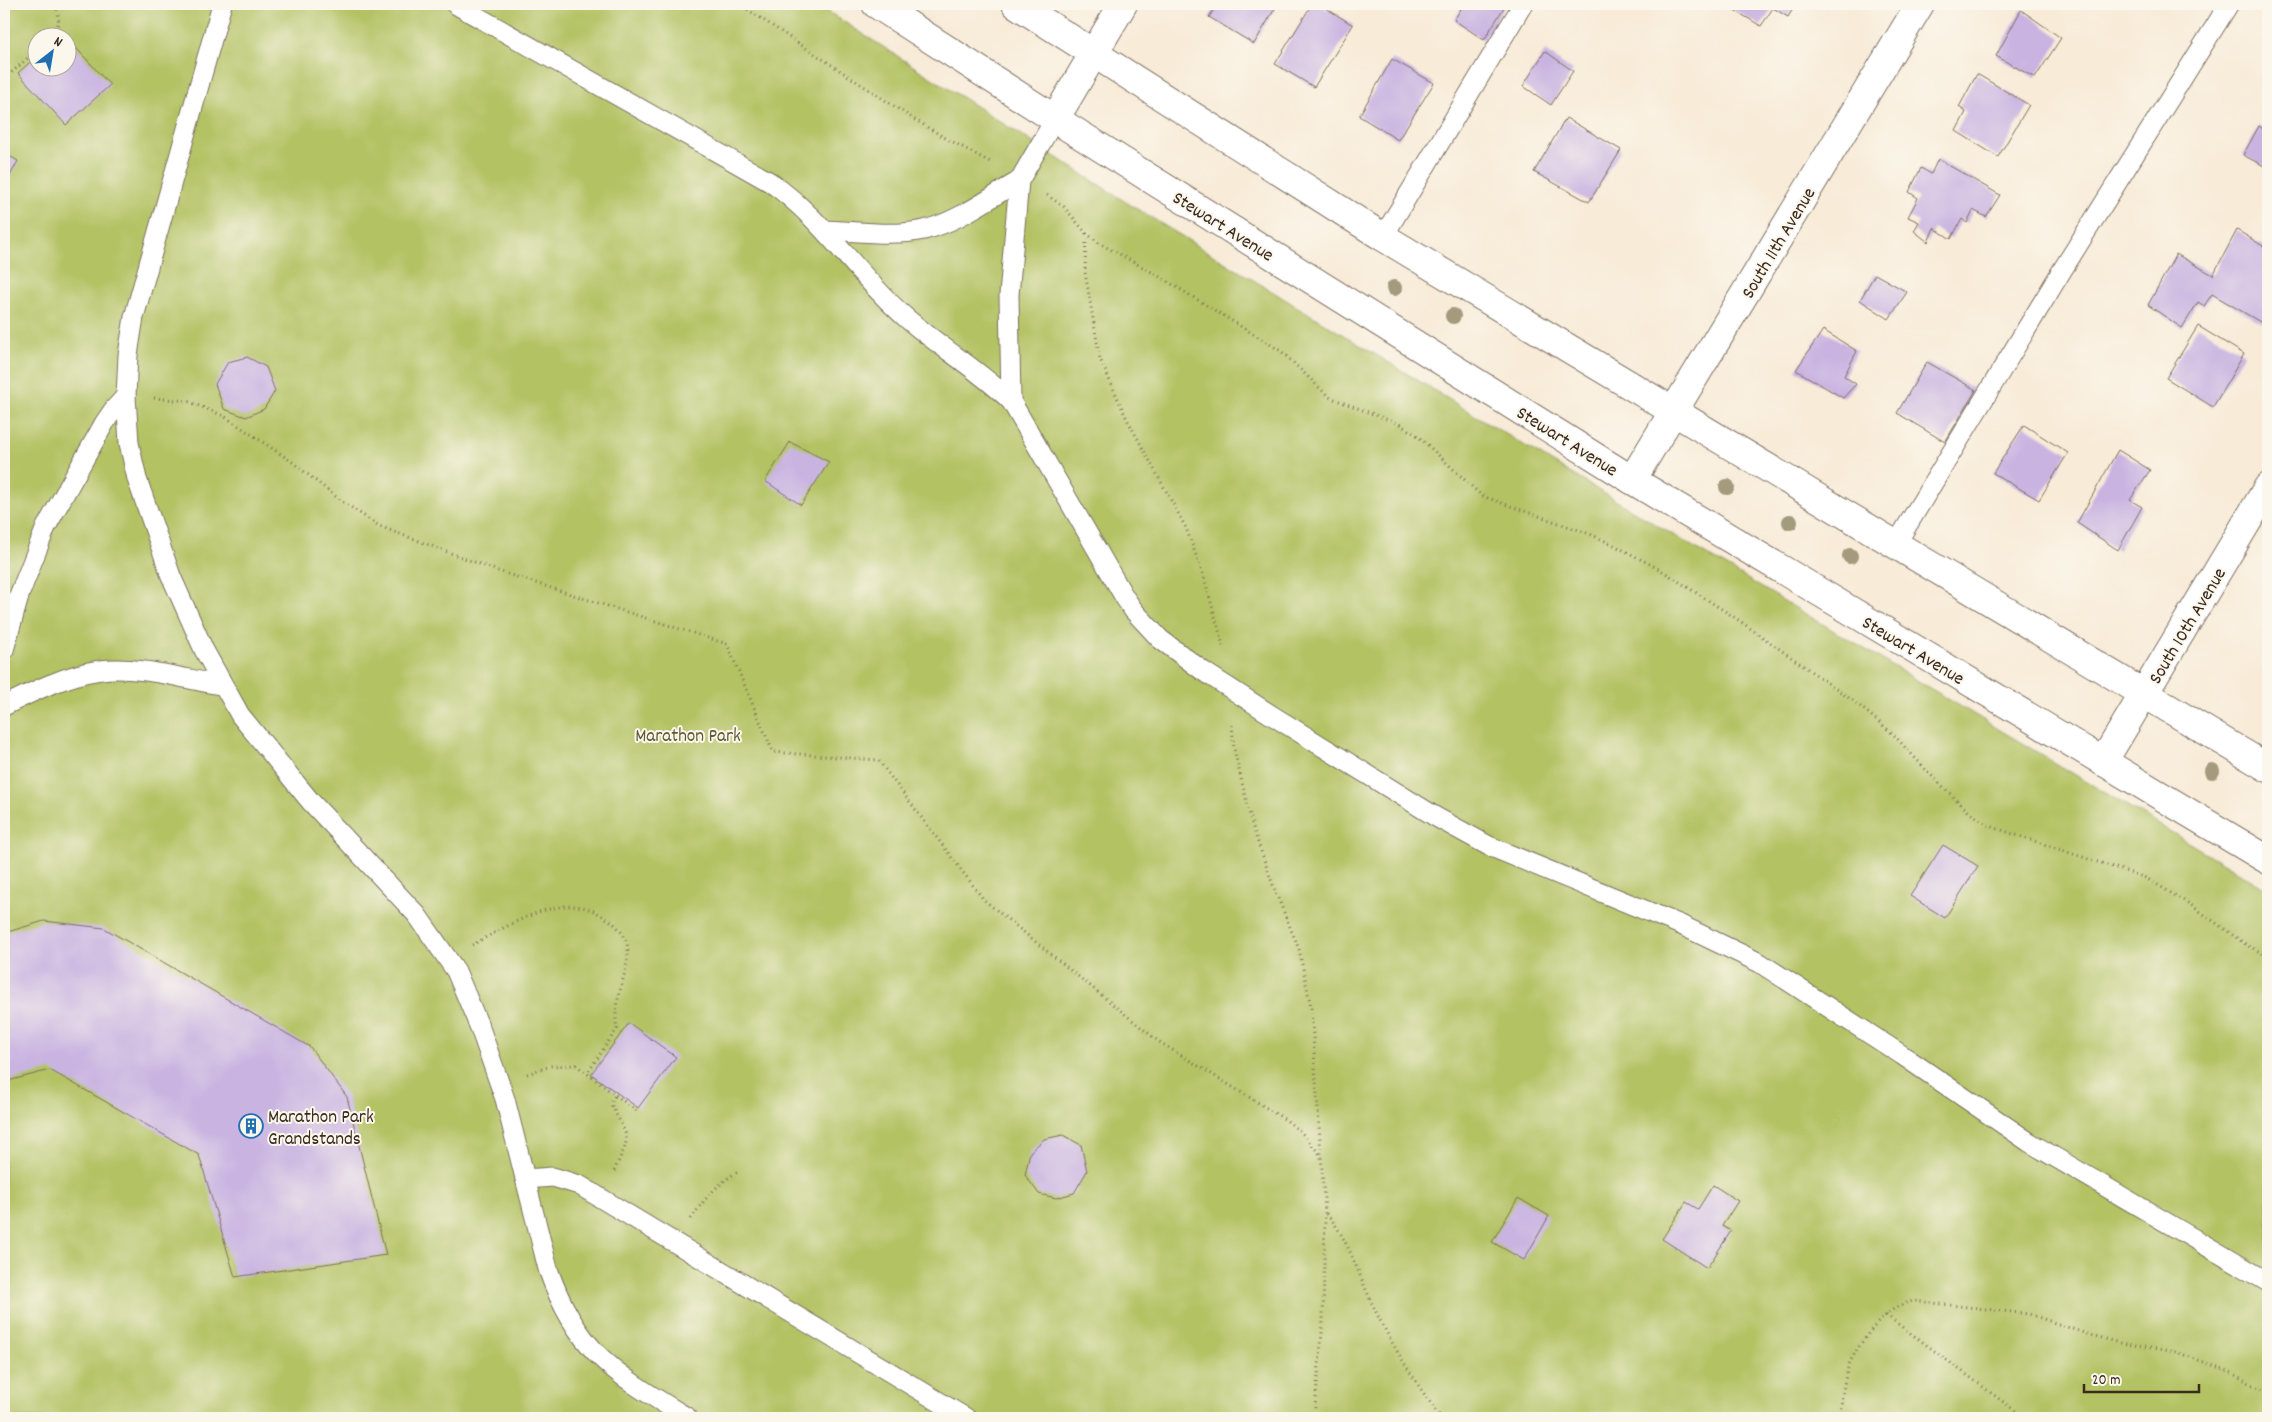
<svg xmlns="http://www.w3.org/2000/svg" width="2272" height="1422" font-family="Dekko,sans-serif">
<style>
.green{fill:#b3c264;stroke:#777641;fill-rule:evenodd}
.building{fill:#c9b4e1}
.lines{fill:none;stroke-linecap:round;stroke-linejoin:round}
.lane-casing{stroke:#7d6e5f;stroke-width:21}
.street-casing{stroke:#7d6e5f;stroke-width:30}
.primary-casing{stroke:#7d6e5f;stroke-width:30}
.path{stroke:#7d6e5f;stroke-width:3;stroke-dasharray:1 4;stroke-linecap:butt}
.lane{stroke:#fff;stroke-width:19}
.street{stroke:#fff;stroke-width:28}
.primary{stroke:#fff;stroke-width:28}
.tree{fill:#a49a7d}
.labels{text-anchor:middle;stroke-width:4;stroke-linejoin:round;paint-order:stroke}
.street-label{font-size:19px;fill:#3b2a1e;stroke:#fbf7ec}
.park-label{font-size:19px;fill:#5f5833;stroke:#fbf7ec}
.poi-label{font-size:19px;fill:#3b2a1e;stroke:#fbf7ec;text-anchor:start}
</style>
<rect width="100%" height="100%" fill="#fbf7ec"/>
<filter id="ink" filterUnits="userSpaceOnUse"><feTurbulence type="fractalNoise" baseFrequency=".02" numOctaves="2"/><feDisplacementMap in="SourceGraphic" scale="10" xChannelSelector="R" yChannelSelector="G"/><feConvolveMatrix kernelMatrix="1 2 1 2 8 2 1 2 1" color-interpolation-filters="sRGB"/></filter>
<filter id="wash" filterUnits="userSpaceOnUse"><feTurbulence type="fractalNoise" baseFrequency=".0096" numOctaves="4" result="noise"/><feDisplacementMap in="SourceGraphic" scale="20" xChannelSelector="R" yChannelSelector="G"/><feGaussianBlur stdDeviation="1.12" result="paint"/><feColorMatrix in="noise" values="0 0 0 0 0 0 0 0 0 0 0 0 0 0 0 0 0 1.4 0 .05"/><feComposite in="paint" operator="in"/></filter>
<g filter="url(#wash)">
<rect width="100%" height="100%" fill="#f8ebd8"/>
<!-- green -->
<path class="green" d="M4,4H816L1129,204L1568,472L2268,890V1418H4ZM38,38H68V68H38Z"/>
<g id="blocks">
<!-- building -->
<g class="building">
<path d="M1218,4H1276L1277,5L1254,44L1209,17Z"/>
<path d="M1312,4H1319L1353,25L1314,87L1275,64Z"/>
<path d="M1464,4H1506L1484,40L1454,20Z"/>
<path d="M1724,4H1796L1788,17L1773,8L1761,26Z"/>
<path d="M2021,10L2061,38L2035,78L1996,56Z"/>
<path d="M68,39L110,85L66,125L18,73L38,55V68H68Z"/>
<path d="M1545,51L1573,71L1551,105L1523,86Z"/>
<path d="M1392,59L1434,83L1398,140L1359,116Z"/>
<path d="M1977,74L2029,105L1998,157L1956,131L1966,112L1959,107Z"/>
<path d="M1566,118L1621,150L1589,202L1534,172Z"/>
<path d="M2259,126L2268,132V168L2243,155Z"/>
<path d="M4,153L18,161L4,187Z"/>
<path d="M1938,159L2000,195L1986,217L1973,210L1967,223L1962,219L1951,239L1934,228L1928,242L1914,231L1919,222L1908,217L1918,198L1909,192L1921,168L1931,174Z"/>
<path d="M2237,230L2268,249V313L2262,323L2212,294L2204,306L2198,302L2182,328L2148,305L2176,254L2213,275Z"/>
<path d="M1875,274L1907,292L1889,319L1860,300Z"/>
<path d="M2198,326L2244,354L2213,407L2166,378Z"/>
<path d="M1823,330L1857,351L1844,376L1856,384L1843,398L1796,370Z"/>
<path d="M247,357L266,367L275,391L264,409L246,417L224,409L215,384L228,362Z"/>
<path d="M1927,362L1976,390L1945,442L1897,413Z"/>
<path d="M2024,425L2068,453L2039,500L1993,473Z"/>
<path d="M790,442L829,462L801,505L765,481Z"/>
<path d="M2118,450L2150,470L2130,500L2142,507L2118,550L2077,523Z"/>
<path d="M1943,845L1978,866L1945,918L1910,896Z"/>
<path d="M44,921L104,928L310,1047L347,1097L386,1255L235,1277L199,1155L50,1070L4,1082V933Z"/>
<path d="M629,1023L676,1057L638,1108L591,1074Z"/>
<path d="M1063,1135L1081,1145L1087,1171L1074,1193L1056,1198L1039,1194L1025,1175L1030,1152L1044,1139Z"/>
<path d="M1713,1185L1738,1201L1722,1226L1731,1231L1707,1268L1662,1239L1686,1202L1698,1209Z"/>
<path d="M1518,1198L1549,1216L1524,1260L1492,1242Z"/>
</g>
</g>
</g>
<g filter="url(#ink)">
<use href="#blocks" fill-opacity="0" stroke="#7d6e5f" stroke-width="1"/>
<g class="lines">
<!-- lane casing -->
<g class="lane-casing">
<g id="lane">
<path d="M222,4L134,317L128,355L126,396L129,443L137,479L171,576L204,650L240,715L311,802L417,915L456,971L480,1028L505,1099L548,1269C577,1353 616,1374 688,1418"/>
<path d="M455,4L770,182C823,219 856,274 904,316C938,346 978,369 1011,401L1125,598L1134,611L1160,639L1203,671L1273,716L1436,817L1489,846L1681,925L1760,963L1902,1055L2029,1142L2268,1282"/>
<path d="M824,230C856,231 892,237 924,230C958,222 989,198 1019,181"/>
<path d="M1383,237L1523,4"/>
<path d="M1011,401L1009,295L1019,181L1055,119"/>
<path d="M1896,544L2061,272L2229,4"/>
<path d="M4,650L20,593L46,527L105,422L114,409L126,396"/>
<path d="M4,706C34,691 66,675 100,670C137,665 184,679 221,685"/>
<path d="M525,1179L553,1177L579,1185L966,1418"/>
</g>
</g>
<!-- street casing -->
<g class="street-casing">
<g id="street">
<path d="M1055,119L1123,4"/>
<path d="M1632,480L1920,4"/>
<path d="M2103,762L2268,487"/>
</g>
</g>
<!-- primary casing -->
<g class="primary-casing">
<g id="primary">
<path d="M876,4L1055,119L1632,480L2268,860"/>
<path d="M1016,4L1383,237L2268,768"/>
</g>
</g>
<!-- path -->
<g class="path">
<path d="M739,4L912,118L942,136L992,163"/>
<path d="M50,38L59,22L56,4"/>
<path d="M4,79L38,49"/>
<path d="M1047,195L1064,207L1086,233L1099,243L1157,275L1281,351L1329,397L1399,424L1418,436L1482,496L1590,534L1614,545L1661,570L1737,619L1856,703L1892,733L1929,773L1969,812L1988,825L1998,829L2146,878L2191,905L2248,946L2268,956"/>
<path d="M1086,233L1085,272L1100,359L1126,417L1186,528L1204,577L1224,649"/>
<path d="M154,398L187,401L224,416L291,461L340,500L379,526L498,571L727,644L773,752L878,760L984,900L1158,1041L1286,1120L1301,1132L1322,1157"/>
<path d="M1232,725L1234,749L1253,828L1274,888L1299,949L1311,1007L1325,1213L1323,1322L1314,1418"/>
<path d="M472,945C502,929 548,900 582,907C592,909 601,915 609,920C619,927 628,938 628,951C627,979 612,1000 617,1029L588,1072"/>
<path d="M527,1074L551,1066L576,1065L638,1112"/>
<path d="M614,1171C632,1133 629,1141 612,1106V1101L616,1094"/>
<path d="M1326,1214C1346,1231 1364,1290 1378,1316C1396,1352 1418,1386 1441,1418"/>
<path d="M691,1219C704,1199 718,1183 739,1171"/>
<path d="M1886,1315L2025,1418"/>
<path d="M1839,1418C1842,1402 1844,1376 1850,1362C1862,1339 1888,1303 1915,1301L2029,1314L2090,1335L2121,1343L2176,1352L2226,1370L2268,1393"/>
</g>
<!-- lane -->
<use href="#lane" class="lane"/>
<!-- street -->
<use href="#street" class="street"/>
<!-- primary -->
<use href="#primary" class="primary"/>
</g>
<!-- trees -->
<g class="tree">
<circle cx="1394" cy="288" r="8"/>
<circle cx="1453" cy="316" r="8"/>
<circle cx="1727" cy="487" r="8"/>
<circle cx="1790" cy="522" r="8"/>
<circle cx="1850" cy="556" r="8"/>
<circle cx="2212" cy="771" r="8"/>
</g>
</g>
<!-- icons -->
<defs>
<g id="building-ring" transform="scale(1.25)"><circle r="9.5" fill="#fbf7ec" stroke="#1f6fb2" stroke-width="1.5"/><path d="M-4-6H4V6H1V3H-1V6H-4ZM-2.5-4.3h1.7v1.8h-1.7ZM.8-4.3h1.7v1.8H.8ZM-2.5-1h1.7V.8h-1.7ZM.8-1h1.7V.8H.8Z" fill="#1f6fb2"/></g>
</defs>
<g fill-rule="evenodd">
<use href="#building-ring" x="251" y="1126"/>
</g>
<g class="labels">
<!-- street labels -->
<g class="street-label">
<text transform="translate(1224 225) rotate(32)" y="7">Stewart Avenue</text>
<text transform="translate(1777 242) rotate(-59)" y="7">South 11th Avenue</text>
<text transform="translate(1568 440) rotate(32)" y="7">Stewart Avenue</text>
<text transform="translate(2186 625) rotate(-59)" y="7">South 10th Avenue</text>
<text transform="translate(1914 649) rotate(31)" y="7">Stewart Avenue</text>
</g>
<!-- park labels -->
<g class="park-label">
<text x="688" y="741">Marathon Park</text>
</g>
<!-- poi labels -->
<g class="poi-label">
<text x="268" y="1122">Marathon Park<tspan x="268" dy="22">Grandstands</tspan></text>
</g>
</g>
<!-- margin -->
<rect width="2272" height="1422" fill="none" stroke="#fbf7ec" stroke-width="20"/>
<!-- north arrow -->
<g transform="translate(52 52) rotate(31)"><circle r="24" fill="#fbf7ec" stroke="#aea59a"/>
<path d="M0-4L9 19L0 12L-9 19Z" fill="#1f6fb2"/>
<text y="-8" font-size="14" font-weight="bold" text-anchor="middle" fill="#3b2a1e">N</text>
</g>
<!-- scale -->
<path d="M2084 1384v8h115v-8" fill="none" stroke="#3b2a1e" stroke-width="2.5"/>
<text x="2092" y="1384" font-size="15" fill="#3b2a1e" stroke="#fbf7ec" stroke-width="4" paint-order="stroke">20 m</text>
</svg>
